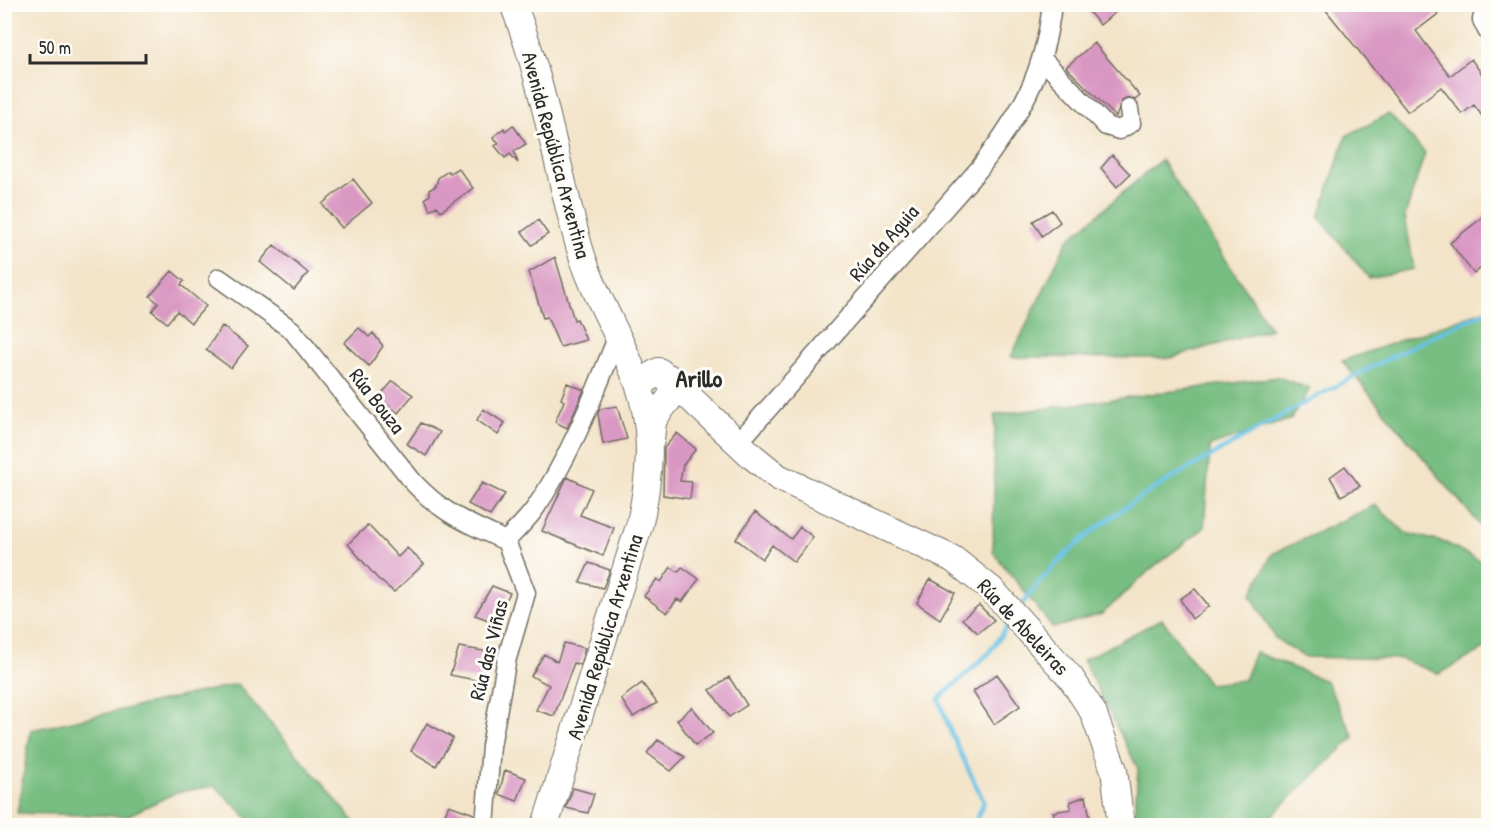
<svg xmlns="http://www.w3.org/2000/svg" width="1493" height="830" font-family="'Patrick Hand',sans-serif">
<rect width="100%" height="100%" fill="#fdfcf7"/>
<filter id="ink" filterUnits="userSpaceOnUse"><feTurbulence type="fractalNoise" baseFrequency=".0167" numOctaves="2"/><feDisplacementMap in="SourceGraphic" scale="12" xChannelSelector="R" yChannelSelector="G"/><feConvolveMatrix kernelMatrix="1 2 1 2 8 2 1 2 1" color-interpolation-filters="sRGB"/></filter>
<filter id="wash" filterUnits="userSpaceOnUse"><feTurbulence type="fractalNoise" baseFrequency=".008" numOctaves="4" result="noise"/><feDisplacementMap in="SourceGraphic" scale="24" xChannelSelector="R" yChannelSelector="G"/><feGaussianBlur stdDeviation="1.35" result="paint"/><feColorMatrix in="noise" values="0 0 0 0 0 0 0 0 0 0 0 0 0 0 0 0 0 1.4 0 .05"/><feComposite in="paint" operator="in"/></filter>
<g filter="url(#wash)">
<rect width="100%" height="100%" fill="#f3e4c9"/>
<path fill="#78be82" stroke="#527456" stroke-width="1.5" d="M1389 114 1425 153 1405 216 1414 269 1369 278 1319 217 1346 136Z
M1161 160 1271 329 1170 358 1011 357 1067 241Z
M1488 309V535L1342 361Z
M1278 377 1310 389 1291 419 1210 446 1204 528 1151 569 1102 614 1053 628 993 552 995 415Z
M1375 505 1406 533 1446 543 1488 565V647L1439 674 1401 659 1304 657 1275 638 1251 595 1272 554Z
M1162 619 1209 684 1244 680 1255 652 1326 681 1354 737 1262 825H1134L1138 769 1083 660Z
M237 684 354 821 343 826 255 825 215 786 177 792 127 816 17 813 31 730Z"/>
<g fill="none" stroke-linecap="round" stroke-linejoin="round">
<path stroke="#67c2e5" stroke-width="4.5" d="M1024 602C1077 527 1162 484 1241 439 1321 393 1403 348 1488 311
M973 826 984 802 951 733 939 699 988 654 1008 625"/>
</g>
<g id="blocks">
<path fill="#d997c3" d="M1082 4H1125L1100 25Z
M1321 4H1375L1380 11 1388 4H1430L1438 14 1416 31 1450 76 1471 59 1488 82V124L1474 105 1462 114 1441 87 1408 112Z
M1094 43 1140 96 1135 100 1128 98 1122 101 1116 117 1066 67Z
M513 125 526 144 514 151 518 163 510 154 505 158 495 146 499 143 493 137 504 128 505 131Z
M1112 155 1130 174 1117 187 1101 168Z
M458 168 473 188 441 211 437 206 430 210 425 198 430 195 429 190 436 186 438 178 448 171 450 173Z
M353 179 372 203 342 228 322 204Z
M1052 210 1060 222 1042 236 1033 221Z
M1488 213V262L1474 274 1450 243Z
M538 220 548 234 532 245 522 232Z
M274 245 308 273 294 290 260 262Z
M555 257 574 320 577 319 586 340 560 347 547 317 543 318 529 272Z
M172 271 184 281 181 285 206 306 191 323 177 311 167 323 152 311 158 303 150 296Z
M222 326 248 346 231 368 206 350Z
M359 328 369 337 373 333 383 346 369 366 344 343Z
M393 381 413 395 398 413 378 398Z
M567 383 584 390 567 428 555 422 564 401 561 399Z
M617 406 627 439 603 444 598 414 600 409Z
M483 409 505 423 498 435 477 420Z
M421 423 440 432 426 456 407 444Z
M677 433 696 449 683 465 680 481 692 482 690 499 663 495 664 448Z
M1345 466 1360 486 1341 496 1330 477Z
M567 477 592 489 580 515 614 528 603 556 542 531Z
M482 483 505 494 490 516 468 504Z
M755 512 791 539 800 527 813 537 794 562 772 545 762 559 736 539Z
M368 525 398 557 407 548 424 564 394 592 377 578 348 544Z
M589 563 610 570 603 588 580 582Z
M671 567 678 572 682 567 699 579 682 602 677 599 667 613 644 596 657 579 661 582Z
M930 579 955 593 940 619 917 603Z
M492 586 510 593 494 622 475 615Z
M1195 589 1209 606 1192 619 1180 599Z
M979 605 994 620 978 633 962 619Z
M564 643 585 648 580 665 574 663 554 716 536 710 549 685 531 676 544 654 557 662Z
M459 647 490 652 480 681 450 675Z
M997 674 1020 706 994 724 973 692Z
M729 677 747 705 729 717 710 690Z
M642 683 657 703 633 717 621 699Z
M692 707 713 733 695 745 677 720Z
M427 723 453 738 436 766 411 751Z
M658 740 685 757 671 771 647 753Z
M505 770 526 778 517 801 499 794Z
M573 788 594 794 588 813 566 808Z
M1086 796 1091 824 1057 825 1053 812 1071 809 1070 802Z
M449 805 474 814 471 825H440Z"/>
</g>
</g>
<g filter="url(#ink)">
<use href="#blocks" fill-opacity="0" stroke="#716c62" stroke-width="1.5"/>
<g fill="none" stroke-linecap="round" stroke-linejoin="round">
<g stroke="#716c62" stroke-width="21">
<path id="street" d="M1486 4 1482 20 1488 32
M1043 60 1106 126 1119 130 1131 123 1129 109
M219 278 292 330 414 483C443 514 469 524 506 541
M738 443 979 169C1021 113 1044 76 1052 4
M485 826 491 746 507 658 526 593 506 541C515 531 526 521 534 510 569 460 594 395 617 338"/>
</g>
<g stroke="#716c62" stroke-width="28">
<path id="secondary" d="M513 4C544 82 556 166 579 246 594 298 625 342 641 393 654 436 649 480 640 523L545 826
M639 387 655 373 668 377 752 456 778 477 953 559 992 590 1071 678 1093 712 1114 770 1121 826
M651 440C652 434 652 425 654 420 662 401 688 394 659 371"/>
</g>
<use href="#street" stroke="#fff" stroke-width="18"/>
<use href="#secondary" stroke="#fff" stroke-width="26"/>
</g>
</g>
<g text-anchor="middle" stroke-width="6" stroke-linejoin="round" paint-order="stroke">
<g font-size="21" fill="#2b2b2b" stroke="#fdfcf7">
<text transform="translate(556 155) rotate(75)" y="7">Avenida República Arxentina</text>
<text transform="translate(884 243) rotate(-49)" y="7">Rúa da Aguia</text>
<text transform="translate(377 401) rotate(52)" y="7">Rúa Bouza</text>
<text transform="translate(1023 627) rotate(47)" y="7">Rúa de Abeleiras</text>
<text transform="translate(605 637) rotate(-73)" y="7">Avenida República Arxentina</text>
<text transform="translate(489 650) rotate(-76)" y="7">Rúa das Viñas</text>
</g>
<g font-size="24" font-weight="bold" fill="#2b2b2b" stroke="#fdfcf7">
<text x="699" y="387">Arillo</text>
</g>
</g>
<rect width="1493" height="830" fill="none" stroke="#fdfcf7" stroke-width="24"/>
<path d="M30 54v9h116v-9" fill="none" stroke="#2b2b2b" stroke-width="3"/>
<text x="39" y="54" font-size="18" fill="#2b2b2b" stroke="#fdfcf7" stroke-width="4.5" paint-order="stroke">50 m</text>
</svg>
